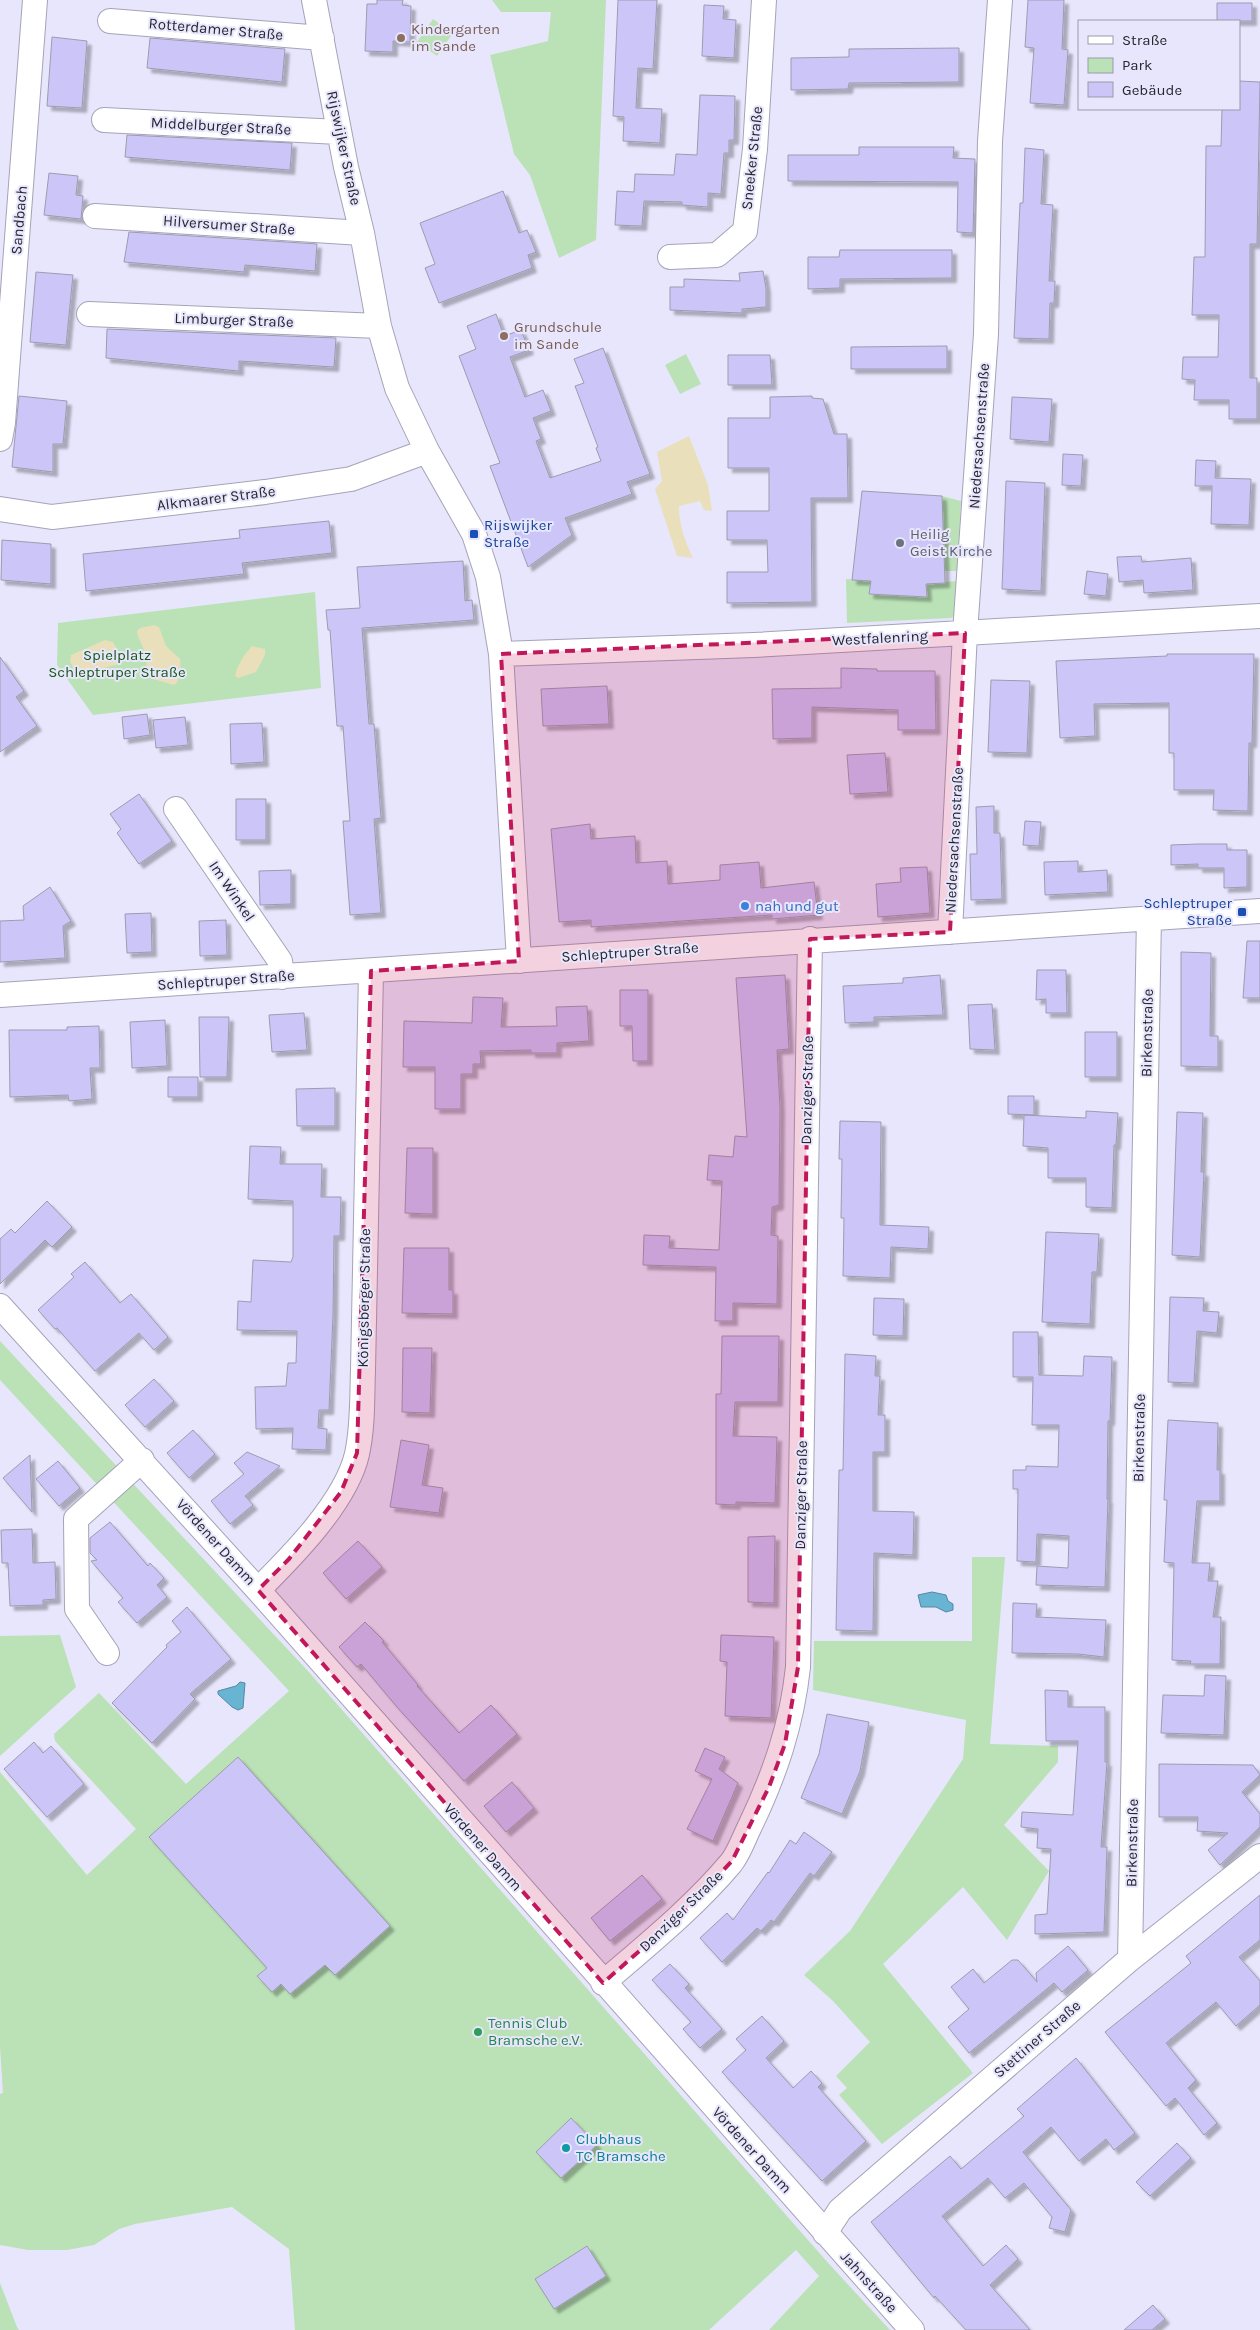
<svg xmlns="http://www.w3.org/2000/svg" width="1260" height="2330" font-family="Karla,sans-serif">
<defs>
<filter id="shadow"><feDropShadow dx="4.5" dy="4.5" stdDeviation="1" flood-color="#0004"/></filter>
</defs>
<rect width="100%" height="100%" fill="#e8e6fc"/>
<path fill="#bae2b6" d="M492 0H606L596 240 559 258 530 175 514 154 490 55 548 41 551 12H501Z
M433 19 453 33 437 56 417 42Z
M686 354 701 384 680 394 665 365Z
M942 496 961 501 957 571H944Z
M846 579 871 581 870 594 927 597 926 584 956 581 955 616 951 618 847 623Z
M315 592 321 688 93 715 57 665 58 623Z
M0 1341 307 1670 830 2265 890 2330H769L819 2276 796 2250 709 2330H295L289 2249 232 2207 135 2224 119 2229 94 2245 67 2250H28L0 2245V2094L3 2093 0 2047V1772L87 1875 136 1829 55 1741 54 1734 99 1693 186 1784 289 1691 0 1380Z
M972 1557H1005L990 1744 1058 1746V1762L1004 1825 1049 1871 1007 1940 963 1887 883 1964 973 2073 882 2144 839 2095 847 2088 836 2076 870 2042 833 2001 804 1975 850 1931 963 1759 966 1720 813 1690 814 1641H972Z
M60 1635 76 1687 0 1756V1636Z
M0 2283 17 2327 19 2330H0Z"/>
<path fill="#e9dfba" d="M689 436 708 485 712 511 704 510 700 501 679 506C679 525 685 541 693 558L677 556 655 489 662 481 657 452Z
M154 625 159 627 166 646 180 659C181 667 181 680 174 685L153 679C144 671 148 663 145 653 143 645 138 640 137 631L140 628Z
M105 640 113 642C118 650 121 656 116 665L79 674 75 672 70 661 71 655Z
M252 646 265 649V655L256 672 238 678 235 676C237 666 244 654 252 646Z"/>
<path fill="#67b4d3" stroke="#5489a2" d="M932 1592 946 1595 948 1601 953 1604V1610L946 1612 936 1607H921L918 1595Z
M240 1682 245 1683 243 1708 238 1710 232 1707 218 1694V1691L236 1686Z"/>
<path fill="#ccc5f8" stroke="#9d9baf" filter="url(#shadow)" d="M377 0H403L402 5 411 6 410 42 393 41V52L365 51 367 4H377Z
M618 0H657L653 69 638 68 636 108 662 109 660 143 623 141 624 117 613 116Z
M1028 0H1064L1062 49 1068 50 1064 105 1030 103 1034 48 1025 47Z
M1217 3H1252V21H1217Z
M704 5 724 6 723 19 736 20 734 58 702 56Z
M52 37 87 41 82 108 47 106Z
M150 38 285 49 282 82 147 68Z
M959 48V82L849 83 848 89 791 90V58L849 57V49Z
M1239 81 1260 82 1257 244H1250V378H1257V419H1229V400H1194L1195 380 1182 379 1183 357H1218L1219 315H1192L1194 257H1205L1206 146H1221L1222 109H1239Z
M700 95 735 96 734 140H729V153H724L721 194 708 193V207L682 205V202L644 201 642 226 615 225 617 191 634 192 635 174 674 175 676 154 697 155Z
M127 135 292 143 290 170 125 157Z
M859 147H954L953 158 975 159 973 233 957 232 958 182 788 181V155H859Z
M1025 148 1044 150 1041 204 1053 205 1049 281H1055L1054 303H1050L1049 339 1014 338 1020 203H1023Z
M49 173 78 176 76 195 83 196 81 219 44 215Z
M503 191 519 233 527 230 536 252 528 255 532 268 439 303 425 268 435 264 420 223Z
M129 232 317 244 315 271 245 265 244 272 124 262Z
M840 250H952V278L840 279V288L808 289V257H839Z
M763 271 766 288V307L742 309V313L670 310V287H684V279L740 281 739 273Z
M36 272 73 275 66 345 30 342Z
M496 314 504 336 521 330 529 350 510 357 525 397 543 390 551 411 533 418 541 439 536 441 550 478 601 461 596 448 598 447 575 386 584 383 574 359 603 348 650 474 627 482 632 494 565 518 572 535 528 567 490 466 500 463 459 356 476 349 467 326Z
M107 329 336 338 334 367 239 361V371L106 358Z
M947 346V369H851V347Z
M728 355H770L772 385H728Z
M19 396 67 401 63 444H53V472L12 467Z
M812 396V398L823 399 834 434H847L848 498H811L812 602 727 603V572H768L767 540H727V511H769V468H728V418H770V397Z
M1012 397 1052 399 1049 442 1010 439Z
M1063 454 1083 455 1081 486 1062 485Z
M1196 460 1216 461 1215 478 1251 479 1249 525 1211 524 1212 486H1195Z
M1006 481 1045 483 1041 591 1002 589Z
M862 491 942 496 945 583 926 584 927 597 869 594 871 581 852 580Z
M329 521 332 553 242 563 244 574 86 591 83 554 240 538 239 530Z
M2 540 51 544V584L1 580Z
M1141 556 1142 562 1191 558 1193 590 1144 593 1143 580 1119 582 1117 557Z
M463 561 465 601 472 600 474 620 362 628 369 724H374L381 818 374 819 381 913 350 915 343 821H350L343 726H337L330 630H328L326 610 360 608 357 567Z
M1087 571 1108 574 1106 596 1084 594Z
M1167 654H1254L1252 743H1249L1248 811 1213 810 1214 790H1174V753H1169V703L1094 704 1095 736 1060 738 1056 661 1167 656Z
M0 657 24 691 16 697 37 726 0 752Z
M841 668 877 669V671H935L936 730H898V710L812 707V738L773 739 772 689 841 688Z
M991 680 1030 681 1027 753 988 752Z
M607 686 609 724 543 726 541 689Z
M147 714 150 735 124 739 122 717Z
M185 717 188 745 156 748 153 720Z
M262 723 264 762 231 764 230 724Z
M885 753 888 792 850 794 847 755Z
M139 794 172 841 139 864 117 833 121 829 110 814Z
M236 799H266V840H236Z
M994 806V833H1000L1002 899 971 900 970 854H977L976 807Z
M1025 821 1041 822 1039 846 1023 845Z
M590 824 591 839 635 836 636 863 667 861 668 884 720 880V865L759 862 761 888 814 882 818 915 772 919V915L591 927V920L559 922 551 829Z
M1198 844H1227V850H1247V887L1224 888V868H1198V864L1171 865V845Z
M1078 861V872L1107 870 1108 892 1045 895 1044 862Z
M927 867 930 913 878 917 876 884 901 882 900 868Z
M291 870V904L260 905 259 871Z
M50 887 71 921 63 926 65 958 0 962V921L24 920 23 906Z
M151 913 152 952 127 953 125 914Z
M226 920 227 955 200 956 199 921Z
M1247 941H1260V998H1243Z
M1181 952 1211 953 1210 1036H1218V1067L1181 1066Z
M1037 970H1066L1067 1013H1046V999L1036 1000Z
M785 975 789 1049 777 1050 780 1108 779 1205 772 1207 771 1235 778 1236 777 1304 733 1303V1321H715L716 1267 643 1265 644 1235 670 1236 669 1248 719 1250 722 1181 707 1180 709 1155 733 1157 735 1136 747 1137 736 978Z
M940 975 943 1015 874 1017V1022L845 1023 843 986 903 983V978Z
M620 990H648V1061H633L632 1026H620Z
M473 997 503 998 501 1027 557 1026 556 1007 587 1006 589 1041 557 1043V1053H531V1050L480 1051 481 1064H473V1074H461V1109H435V1067H403L404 1021 472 1023Z
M992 1004 995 1050 970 1049 968 1005Z
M304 1013 307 1050 272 1052 269 1015Z
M199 1017H229L227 1077H200Z
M165 1020 167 1066 132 1068 130 1022Z
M99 1026 100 1068H90L92 1099 69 1101 68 1095 10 1097 9 1030H67V1027Z
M1085 1032H1117V1077H1085Z
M168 1077H198V1097H168Z
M335 1088V1126H297L296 1089Z
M1008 1096H1034V1115L1008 1114Z
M1086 1111 1118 1113 1116 1145H1114L1112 1208 1086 1207V1178H1048V1148L1023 1146 1024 1115 1086 1118Z
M1177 1112 1203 1113 1201 1172H1204L1200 1257 1172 1255Z
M840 1121 881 1122 880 1225 929 1227 928 1249 891 1247 890 1278 843 1276 844 1218H841L842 1159H839Z
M250 1146 281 1147 280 1164H322L321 1197H341L340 1236H334L333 1315 329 1410H319L318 1428 327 1429 326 1450 292 1449 293 1428 256 1429 255 1387 286 1386 288 1363H296L297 1331 237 1330 238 1301 251 1302 253 1260 291 1262 293 1257V1201L248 1199Z
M407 1148H433V1214L405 1213Z
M47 1201 72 1227 52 1247 45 1240 0 1284V1239L11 1229 15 1233Z
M1046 1232 1099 1234 1097 1272H1092L1090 1324 1042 1322Z
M404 1248H449V1290H453V1314L402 1313Z
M85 1262 120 1303 131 1294 168 1337 154 1350 139 1333 95 1371 57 1328 55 1329 38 1310 74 1277 71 1274Z
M1170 1297 1204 1298 1203 1311 1219 1312 1217 1333 1197 1331 1194 1383 1168 1382Z
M874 1298 904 1299 903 1336 873 1335Z
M1013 1332H1038L1039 1375 1083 1376 1084 1356 1112 1357 1110 1421H1108L1107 1499H1108L1105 1587 1036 1585 1037 1566 1068 1568 1069 1536 1037 1534 1036 1562 1017 1561 1018 1489H1013V1470H1026V1466L1058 1467 1059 1425H1032L1033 1377H1013Z
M722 1336H779L778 1402H735L733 1436 777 1437 775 1503 736 1502V1505L716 1504V1394H721Z
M403 1348H432L430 1413 402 1412Z
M845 1354 876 1356 875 1376H880L878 1415H885V1452H873V1511L914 1512 913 1555 874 1553 873 1631 836 1630 839 1470H843Z
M154 1379 174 1401 145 1427 125 1405Z
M1168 1420 1218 1423 1217 1470H1220V1501H1197L1192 1563H1210L1208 1581H1218L1213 1617H1221L1220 1664H1190L1191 1661 1172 1660 1174 1563 1164 1562 1167 1500H1164Z
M193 1430 215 1454 189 1478 167 1453Z
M401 1440 429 1445 422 1485 443 1488 439 1513 390 1507Z
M247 1452 280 1466 245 1496 253 1505 230 1524 211 1501 244 1474 234 1463Z
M30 1455 32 1512 3 1478Z
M58 1461 80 1488 59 1506 36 1479Z
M110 1522 148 1566 150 1563 164 1578 157 1585 167 1597 137 1623 118 1602 123 1598 91 1561 97 1560 90 1553V1538Z
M32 1529 33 1563 55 1562 56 1599 43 1600V1605L10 1606 8 1563H2L1 1530Z
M775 1536 774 1603 748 1602V1537Z
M358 1541 382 1567 346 1599 323 1573Z
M1013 1603 1037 1604 1036 1617 1106 1620 1104 1657 1078 1654 1012 1653Z
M187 1607 231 1659 190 1694 195 1699 152 1743 112 1703 167 1647 166 1645 181 1632 172 1621Z
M365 1622 384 1641 382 1642 418 1685 417 1686 459 1733 491 1705 517 1734 464 1781 397 1707 361 1664 357 1667 339 1647Z
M721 1635 774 1637 771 1718 725 1716 727 1662 720 1661Z
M1205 1675 1226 1676 1224 1735 1161 1733 1163 1695 1204 1696Z
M1045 1690 1068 1691V1707H1105V1762H1107L1101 1847H1107L1104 1932 1035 1934V1915L1047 1914 1051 1849 1037 1848 1038 1829 1021 1827 1022 1812 1073 1815 1078 1741H1046Z
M827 1714 869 1722 860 1771 842 1814 801 1798 819 1754Z
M34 1742 43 1753 51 1746 84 1784 47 1817 4 1769Z
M705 1748 725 1757 719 1769 738 1783 713 1841 687 1829 712 1779 695 1771Z
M238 1757 390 1926 335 1975 325 1965 290 1994 281 1984 272 1992 257 1976 267 1968 149 1837Z
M1159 1764 1253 1765 1260 1775 1242 1792 1260 1814V1827L1220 1865 1208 1850 1228 1833 1197 1831 1198 1817H1159Z
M512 1782 534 1808 506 1832 484 1806Z
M804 1832 832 1852 814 1876 810 1873 774 1922 771 1920 761 1931 757 1928 722 1962 700 1938 727 1913 733 1920 768 1872 769 1873 790 1840 796 1844Z
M642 1875 662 1899 610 1941 591 1918Z
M1260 1895V1940L1239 1957 1260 1981V2005L1236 2026 1216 2002 1166 2043 1196 2080 1188 2088 1217 2123 1204 2135 1175 2098 1166 2106 1105 2032 1191 1963 1186 1956Z
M1068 1946 1088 1970 1062 1992 1054 1983 969 2053 948 2027 969 2009 951 1987 973 1969 984 1983 1012 1960H1018L1037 1982 1036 1973Z
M670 1964 689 1984 685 1988 722 2029 700 2048 683 2029 691 2022 652 1980Z
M762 2016 784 2041 766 2058 793 2088 811 2071 822 2083 818 2087 866 2141 822 2181 722 2072 746 2050 736 2039Z
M1076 2058 1135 2133 1114 2150 1106 2139 1079 2161 1051 2127 1023 2152 1071 2210 1065 2232 1049 2228 1052 2217 1024 2183 1005 2198 988 2178 942 2216 983 2266 1006 2245 1018 2259 990 2285 1030 2330H966L935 2296 934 2298 871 2222 950 2156 961 2169 1024 2116 1017 2109Z
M571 2118 597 2145 561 2178 536 2152Z
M1177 2143 1191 2158 1150 2196 1136 2182Z
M587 2246 606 2276 554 2309 535 2279Z
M1153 2305 1165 2319 1152 2330H1124Z"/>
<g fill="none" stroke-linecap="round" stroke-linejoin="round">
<g stroke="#a5a3b7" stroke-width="26">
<path id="street" d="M314 0 346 167 362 233 379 326 397 388 427 451 474 534 488 577 501 654 519 961
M110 21 322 38
M104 120 339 132
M95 216 362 233
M670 257 717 255 745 231 755 149 764 0
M89 314 379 326
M0 439 3 423 35 0
M0 509 52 517 265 492 351 479 427 451
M501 654 754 645 1260 616
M176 809 280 961 282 977
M950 932 965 633 986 334 990 141 1000 0
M0 995 1260 911
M0 1306 258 1590 912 2330
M258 1590C292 1556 346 1502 357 1454 363 1427 362 1398 363 1370L371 971
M107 1653 77 1609 76 1519 142 1460
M1130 1959 1149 917
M603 1983C647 1945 693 1908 731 1863 739 1853 744 1838 750 1826 775 1774 792 1724 798 1667L810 939
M825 2233 840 2210 1130 1959 1260 1856"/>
</g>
<use href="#street" stroke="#fff" stroke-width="24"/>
</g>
<path fill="#c2185b" fill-opacity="0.2" stroke="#c2185b" stroke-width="4" stroke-dasharray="10 6" stroke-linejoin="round" d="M965 633 950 932 810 939 798 1667 785 1744 769 1787 732 1861 686 1910 603 1983 258 1590 289 1559 341 1492 357 1453 371 971 519 961 501 654Z"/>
<g fill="#8d6e63" stroke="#e8e6fc" stroke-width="2">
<circle cx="401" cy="38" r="5"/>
<circle cx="504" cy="336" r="5"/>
</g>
<g fill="#1a4fb4" stroke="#e8e6fc" stroke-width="2">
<rect x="469" y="529" width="10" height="10" rx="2.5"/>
<rect x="1237" y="907" width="10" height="10" rx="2.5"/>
</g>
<circle fill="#6b7280" stroke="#e8e6fc" stroke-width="2" cx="900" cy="543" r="5"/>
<circle fill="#3f7fe0" stroke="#e8e6fc" stroke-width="2" cx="745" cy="906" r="5"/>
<circle fill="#2e9e5b" stroke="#e8e6fc" stroke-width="2" cx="478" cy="2032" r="5"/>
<circle fill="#0f9aa8" stroke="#e8e6fc" stroke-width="2" cx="566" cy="2148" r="5"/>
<g text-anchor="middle" stroke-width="4" stroke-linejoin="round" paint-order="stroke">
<g font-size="15" fill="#27262e" stroke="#e8e6fc">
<text transform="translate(216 29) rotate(5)" y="5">Rotterdamer Straße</text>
<text transform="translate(221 126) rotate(3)" y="5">Middelburger Straße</text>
<text transform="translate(344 148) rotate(78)" y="5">Rijswijker Straße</text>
<text transform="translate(752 158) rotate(-84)" y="5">Sneeker Straße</text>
<text transform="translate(19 220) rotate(-85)" y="5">Sandbach</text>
<text transform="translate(229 225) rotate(4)" y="5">Hilversumer Straße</text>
<text transform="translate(234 320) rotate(2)" y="5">Limburger Straße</text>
<text transform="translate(979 436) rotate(-86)" y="5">Niedersachsenstraße</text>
<text transform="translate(216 498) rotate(-7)" y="5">Alkmaarer Straße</text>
<text transform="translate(880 638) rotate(-3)" y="5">Westfalenring</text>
<text transform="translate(954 840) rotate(-87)" y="5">Niedersachsenstraße</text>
<text transform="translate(232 891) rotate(56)" y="5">Im Winkel</text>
<text transform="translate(630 952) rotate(-4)" y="5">Schleptruper Straße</text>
<text transform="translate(226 980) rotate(-4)" y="5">Schleptruper Straße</text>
<text transform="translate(1147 1033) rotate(-89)" y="5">Birkenstraße</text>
<text transform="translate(807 1090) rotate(-89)" y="5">Danziger Straße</text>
<text transform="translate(364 1298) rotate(-89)" y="5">Königsberger Straße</text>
<text transform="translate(1139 1438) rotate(-89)" y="5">Birkenstraße</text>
<text transform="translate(801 1495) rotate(-89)" y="5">Danziger Straße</text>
<text transform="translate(216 1542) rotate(48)" y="5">Vördener Damm</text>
<text transform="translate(1132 1843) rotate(-89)" y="5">Birkenstraße</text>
<text transform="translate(483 1847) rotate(49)" y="5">Vördener Damm</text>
<text transform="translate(681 1911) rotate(-44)" y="5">Danziger Straße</text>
<text transform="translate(1037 2039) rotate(-41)" y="5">Stettiner Straße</text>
<text transform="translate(752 2150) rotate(48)" y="5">Vördener Damm</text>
<text transform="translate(869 2282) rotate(48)" y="5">Jahnstraße</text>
</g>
<g font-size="15" fill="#785e54" stroke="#e8e6fc" text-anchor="start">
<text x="411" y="34">Kindergarten<tspan x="411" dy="17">im Sande</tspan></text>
<text x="514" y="332">Grundschule<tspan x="514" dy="17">im Sande</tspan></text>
</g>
<g font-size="15" fill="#164399" stroke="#e8e6fc" text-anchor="start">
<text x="484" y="530">Rijswijker<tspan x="484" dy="17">Straße</tspan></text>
<text x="1232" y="908" text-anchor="end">Schleptruper<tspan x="1232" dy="17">Straße</tspan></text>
</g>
<g font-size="15" fill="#5b616d" stroke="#e8e6fc" text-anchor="start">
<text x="910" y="539">Heilig<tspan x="910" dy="17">Geist Kirche</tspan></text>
</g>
<g font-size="15" fill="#175814" stroke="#e8e6fc">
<text x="117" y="660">Spielplatz<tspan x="117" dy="17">Schleptruper Straße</tspan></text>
</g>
<g font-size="15" fill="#366cbe" stroke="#e8e6fc" text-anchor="start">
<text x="755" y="911">nah und gut</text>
</g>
<g font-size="15" fill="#27864d" stroke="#e8e6fc" text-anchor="start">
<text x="488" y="2028">Tennis Club<tspan x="488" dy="17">Bramsche e.V.</tspan></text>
</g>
<g font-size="15" fill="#0d838f" stroke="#e8e6fc" text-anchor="start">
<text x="576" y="2144">Clubhaus<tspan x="576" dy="17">TC Bramsche</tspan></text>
</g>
</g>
<rect x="1078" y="20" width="162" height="90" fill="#e8e6fc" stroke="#9b99aa"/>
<rect x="1088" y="36" width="25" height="8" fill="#ffffff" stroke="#9b99aa"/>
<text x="1122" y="45" font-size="15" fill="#27262e">Straße</text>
<rect x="1088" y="58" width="25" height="15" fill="#bae2b6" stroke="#9b99aa"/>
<text x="1122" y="70" font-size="15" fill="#27262e">Park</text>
<rect x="1088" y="82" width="25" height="15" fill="#ccc5f8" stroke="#9b99aa"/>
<text x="1122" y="95" font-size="15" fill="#27262e">Gebäude</text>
</svg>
